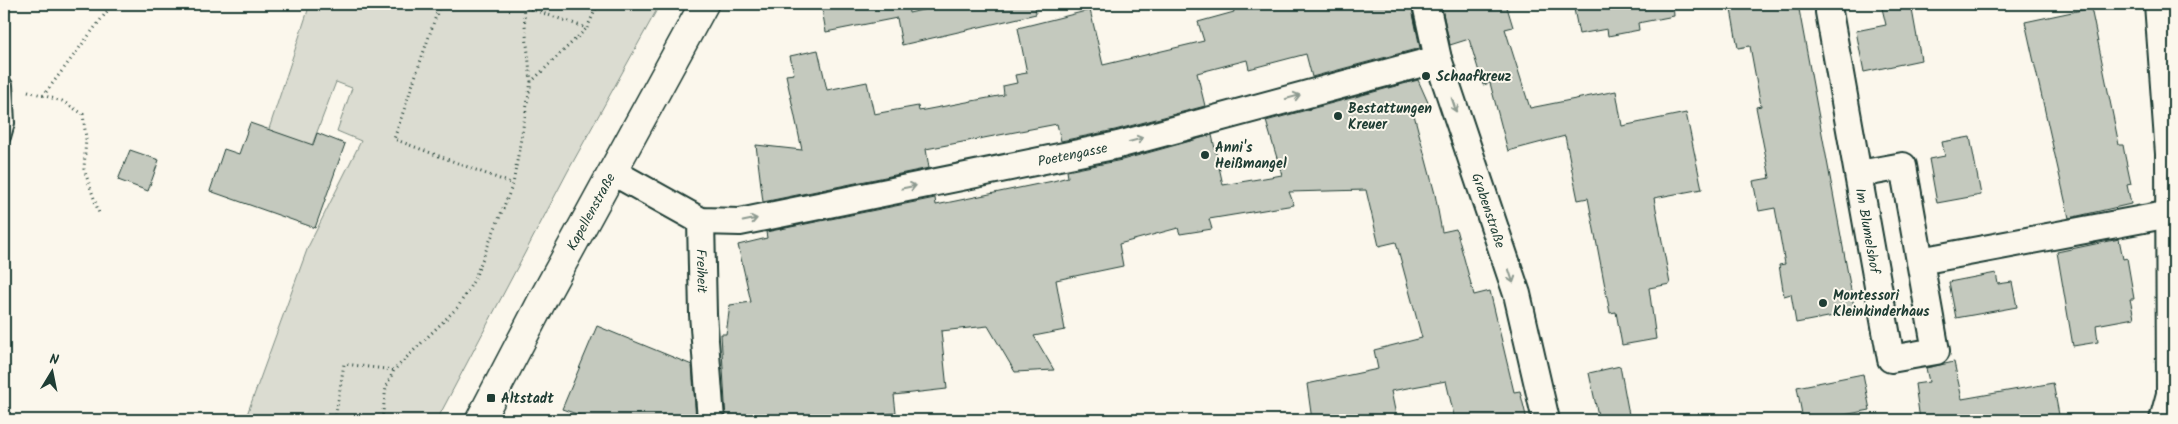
<svg xmlns="http://www.w3.org/2000/svg" width="2178" height="424" font-family="Kalam,sans-serif">
<rect width="100%" height="100%" fill="#fbf7ec"/>
<filter id="ink" filterUnits="userSpaceOnUse"><feTurbulence type="fractalNoise" baseFrequency=".02" numOctaves="2"/><feDisplacementMap in="SourceGraphic" scale="10" xChannelSelector="R" yChannelSelector="G"/><feConvolveMatrix kernelMatrix="1 2 1 2 8 2 1 2 1" color-interpolation-filters="sRGB"/></filter>
<g filter="url(#ink)">
<path fill="#dbdcd1" stroke="#7d8c82" d="M310 4H660L568 171 437 420H245L308 247 361 141 337 131 352 88 336 82 309 153 266 138Z"/>
<path fill="#c4c9be" stroke="#1f3d34" d="M821 4H908L909 13 949 4H1035L1036 14 902 45 897 18 826 32Z
M1232 4H1411L1420 48 1312 77 1306 54 1249 69 1247 60 1197 73 1205 106 1115 130 1061 141 1057 124 926 149 929 168 763 202 756 145 802 150 786 75 794 74 790 56 818 50 827 90 867 82 874 114 918 106 919 111 1004 95 1003 86 1017 83 1015 75 1027 73 1018 28 1090 10 1103 65 1204 41 1198 22 1234 12Z
M1441 4H1506L1513 27 1505 29 1530 108 1616 91 1622 126 1686 113 1702 189 1654 198 1670 284 1649 288 1656 339 1622 345 1616 312 1610 313 1588 198 1578 200 1565 136 1508 151 1490 83 1483 85 1469 39 1450 45Z
M1573 4H1673L1674 16 1638 23 1639 30 1608 36 1607 29 1579 34Z
M1730 4H1798L1855 312 1796 323 1791 294 1784 296 1779 265 1785 264 1775 208 1759 211 1753 181 1770 178 1756 107 1761 106 1750 46 1738 48Z
M1881 4H1911L1921 60 1864 72 1856 31 1886 25Z
M2091 8 2119 145H2123L2125 156 2131 184 2127 185 2131 204 2069 218 2025 22Z
M1418 80 1430 107 1413 111 1435 194 1442 232 1456 229 1474 295 1490 291 1514 392 1520 391 1527 420H1455L1446 381 1391 391 1397 420H1312L1307 384 1378 369 1374 350 1422 338 1396 242 1379 246 1366 190 1289 192 1294 205 1209 219 1212 229 1180 234 1178 228 1119 244 1123 266 1056 280 1065 330 1034 336 1054 370 1015 372 988 326 941 331 947 389 894 395 896 413 810 420H726L721 334H726L730 305 751 302 738 245 767 238 766 232 935 198 936 205 1053 181 1068 177 1067 171 1122 160 1212 135 1223 185 1282 175 1266 121Z
M250 123 313 145 317 133 345 144 315 228 210 191 224 149 239 154Z
M1970 137 1981 195 1937 203 1929 159 1945 156 1942 142Z
M130 150 159 160 148 191 118 180Z
M2119 239 2123 259 2127 258 2132 287 2134 299H2130L2134 318 2096 325 2098 342 2073 346 2057 252Z
M1996 273 1998 284 2012 282 2017 307 1956 318 1949 282Z
M597 326 692 365 696 420H594L562 409Z
M1954 362 1962 399 2053 383 2060 420H1920L1915 384 1929 382 1926 368Z
M1620 366 1630 420H1599L1589 373Z
M1863 374 1870 410 1817 420H1803L1797 387Z"/>
<g fill="none" stroke-linecap="round" stroke-linejoin="round">
<g stroke="#1f3d34" stroke-width="16">
<path id="lane" d="M4 82 6 85 8 123 4 137"/>
</g>
<g stroke="#1f3d34" stroke-width="30">
<g id="street">
<path id="s1" d="M1426 4 1438 59 1517 294 1546 420"/>
<path d="M2158 4 2169 154 2170 394 2163 420"/>
<path id="s2" d="M1829 12 1891 359 1936 351 1903 166 1859 174"/>
<path id="s3" d="M613 172 701 221 740 222 1118 145 1438 59"/>
<path id="s4" d="M701 221 703 314 711 420"/>
<path d="M1920 261 2170 214"/>
</g>
</g>
<g stroke="#1f3d34" stroke-width="31">
<g id="secondary">
<path id="s5" d="M480 420 543 299 704 4"/>
</g>
</g>
<path stroke="#1f3d34" stroke-width="3" stroke-dasharray="1 4" stroke-linecap="butt" d="M440 4 394 139 513 184
M516 4 587 28 598 4
M523 6 531 82
M28 91 62 101 83 114 86 138 84 169 99 213
M43 96 108 10 109 4
M335 420 344 364 394 370
M382 420 386 387 394 370 458 307 474 280 513 184 531 82 587 28"/>
<use href="#lane" stroke="#fbf7ec" stroke-width="12"/>
<use href="#street" stroke="#fbf7ec" stroke-width="26"/>
<use href="#secondary" stroke="#fbf7ec" stroke-width="28"/>
</g>
<defs><path id="oneway-shaft" d="M-6 0H5M1.5-3L5.5 0L1.5 3" fill="none" stroke-width="1.6" stroke-linecap="round" stroke-linejoin="round" transform="scale(1.25)"/></defs>
<g stroke="#8d9a90">
<use href="#oneway-shaft" transform="translate(1293 97) rotate(-15)"/>
<use href="#oneway-shaft" transform="translate(1454 105) rotate(72)"/>
<use href="#oneway-shaft" transform="translate(1136 140) rotate(-15)"/>
<use href="#oneway-shaft" transform="translate(909 187) rotate(-12)"/>
<use href="#oneway-shaft" transform="translate(750 220) rotate(-12)"/>
<use href="#oneway-shaft" transform="translate(1511 276) rotate(72)"/>
</g>
</g>
<g fill="#1f3d34" stroke="#fbf7ec" stroke-width="2">
<circle cx="1426" cy="76" r="5"/>
<circle cx="1338" cy="116" r="5"/>
<circle cx="1205" cy="155" r="5"/>
<circle cx="1823" cy="303" r="5"/>
<rect x="486" y="393" width="10" height="10" rx="2.5"/>
</g>
<g text-anchor="middle" stroke-width="4" stroke-linejoin="round" paint-order="stroke">
<g font-size="14" font-weight="bold" fill="#1f3d34" stroke="#fbf7ec" text-anchor="start">
<text x="1436" y="81">Schaafkreuz</text>
<text x="1348" y="113">Bestattungen<tspan x="1348" dy="16">Kreuer</tspan></text>
<text x="1215" y="152">Anni's<tspan x="1215" dy="16">Heißmangel</tspan></text>
<text x="1833" y="300">Montessori<tspan x="1833" dy="16">Kleinkinderhaus</tspan></text>
<text x="501" y="403">Altstadt</text>
</g>
<g font-size="14" fill="#1f3d34" stroke="#fbf7ec">
<text dy="5" stroke="none"><textPath href="#s3" startOffset="479">Poetengasse</textPath></text>
<text dy="5" stroke="none"><textPath href="#s1" startOffset="216">Grabenstraße</textPath></text>
<text dy="5" stroke="none"><textPath href="#s5" startOffset="236">Kapellenstraße</textPath></text>
<text dy="5" stroke="none"><textPath href="#s2" startOffset="222">Im Blumelshof</textPath></text>
<text dy="5" stroke="none"><textPath href="#s4" startOffset="50">Freiheit</textPath></text>
</g>
</g>
<rect width="2178" height="424" fill="none" stroke="#fbf7ec" stroke-width="20"/>
<rect x="10" y="10" width="2158" height="404" fill="none" stroke="#1f3d34" stroke-width="2" filter="url(#ink)"/>
<g transform="translate(52 372) rotate(10)" stroke="#fbf7ec" stroke-width="4" paint-order="stroke">
<path d="M0-4L9 19L0 12L-9 19Z" fill="#1f3d34"/>
<text y="-8" font-size="14" font-weight="bold" text-anchor="middle" fill="#1f3d34">N</text>
</g>
</svg>
